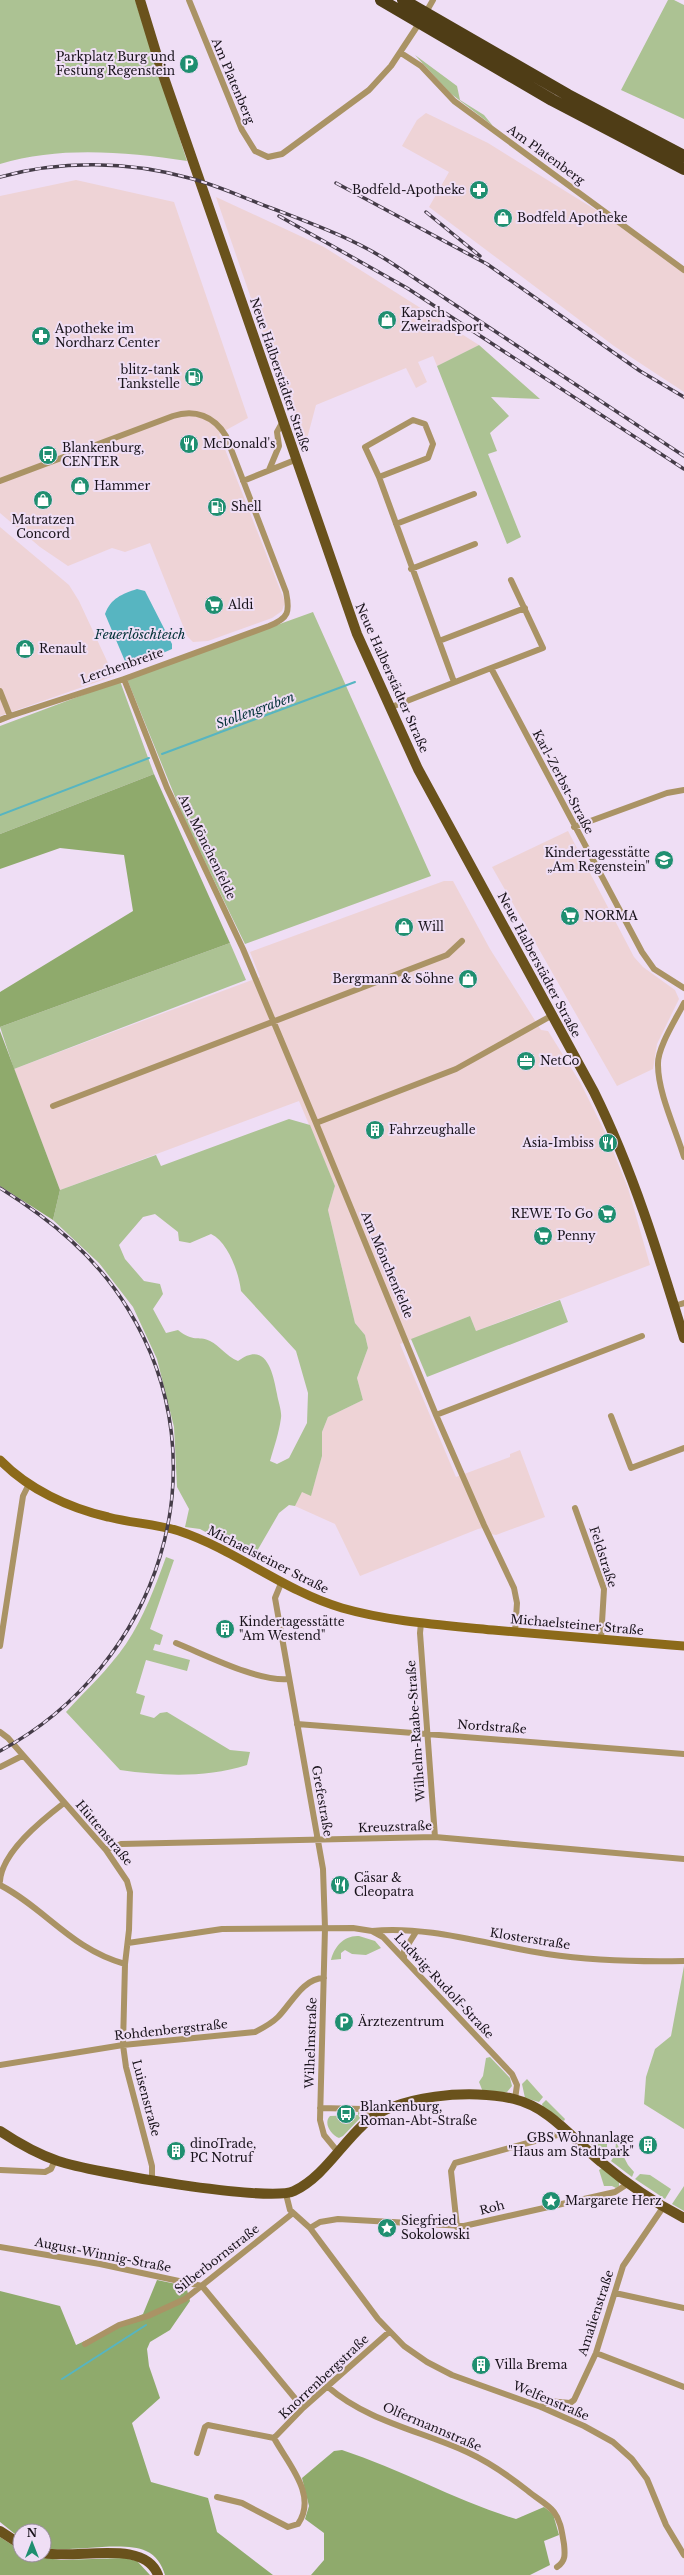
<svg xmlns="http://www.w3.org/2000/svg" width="684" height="2575" font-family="'Libre Baskerville',serif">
<rect width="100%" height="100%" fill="#efdef5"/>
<path fill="#eed3d6" d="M426 113 488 143 612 220 684 272V392L614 346 429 207 449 172 402 146 417 120Z
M76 180 174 202 248 418 219 434 285 602 282 611 272 618 208 641 193 642 187 636 150 543 125 552 112 548 68 566 40 547 0 513V196Z
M216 197 324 247 479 345 437 366 433 356 418 362 427 382 416 388 406 368 316 405 304 450 292 406 273 362Z
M0 527 69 585 79 601 114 676 0 716Z
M568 831 634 957 643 967 675 990 679 999 657 1044 653 1069 617 1086 492 867Z
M444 881H453L490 949 541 1030 548 1031 580 1082 606 1134 628 1188 650 1265 476 1331 470 1316 400 1344 456 1477 510 1457V1454L520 1450 545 1517 496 1535 490 1534 487 1527 478 1529 360 1576 335 1524 295 1506 302 1491 311 1495 322 1456V1432L328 1417 363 1400 357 1378 368 1348 365 1335 355 1323 328 1210 335 1186 299 1101 60 1190 14 1069 260 977 250 952Z"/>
<path fill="#acc293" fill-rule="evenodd" d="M0 0H135L187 161C126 152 60 146 0 164Z
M668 0H674L684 5V119L621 90Z
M415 55 457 86 460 100 484 115 493 126 450 93Z
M479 345 540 399 491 397 509 416 490 433 497 451 488 454 521 537 507 544 437 366Z
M313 612 431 876 245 944 185 821 127 679Z
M120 681 154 774 0 834V726Z
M230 943 246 980 14 1069 0 1027Z
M289 1119 310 1125 335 1186 328 1210 355 1323 365 1335 368 1348 357 1378 363 1400 328 1417 322 1432V1456L311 1496 302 1492 295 1506 289 1505 279 1513 253 1558 246 1553 248 1550 243 1547 241 1551 200 1529 185 1527 189 1509 177 1487 174 1427 157 1359 133 1307 99 1263 53 1220 60 1190 156 1155 161 1166ZM155 1214 178 1232 179 1241 190 1243 211 1234C228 1242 239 1273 241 1291L296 1351 308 1393 307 1423 289 1458 277 1464 270 1461C274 1447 279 1433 281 1418 282 1411 278 1401 277 1394 273 1372 266 1340 238 1361 226 1356 220 1346 210 1341 197 1335 194 1343 178 1330L166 1333 153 1309 163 1294 160 1284 144 1281 125 1259 119 1245 143 1217Z
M560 1300 568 1322 427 1377 411 1339 470 1316 476 1331Z
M166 1557 174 1560 150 1629 163 1635 160 1645 155 1644 153 1650 190 1660 187 1671 146 1660 136 1693 145 1696 140 1714 154 1718 160 1713 167 1712 230 1750 250 1752 247 1765C205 1778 163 1776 120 1770L66 1712C87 1689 108 1670 126 1644 144 1617 155 1587 166 1557Z
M359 1936 375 1941 381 1948 366 1955 352 1954 345 1950 341 1953V1959L331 1960C334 1947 344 1935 359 1936Z
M684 1966V2129L644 2104 646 2077 655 2049 671 2036Z
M490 2057 510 2078 512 2086 507 2092H483L479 2082 483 2076 486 2058Z
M527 2079 543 2097 539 2102 525 2098 522 2084Z
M546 2100 565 2119 564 2121 543 2107 542 2104Z
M358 2112 365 2113 343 2136 339 2138C331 2135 323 2123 330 2116L358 2115Z
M605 2135 610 2139V2144L607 2143V2148L601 2154 587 2140 602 2138Z
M616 2142 628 2165 634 2172 632 2177 611 2161 615 2155Z
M602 2168 619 2181V2186L616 2188 612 2186H604L599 2170Z
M640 2174 650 2175 671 2189 665 2199 635 2179Z
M684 2186V2211L672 2204Z"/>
<path fill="#8faa6c" d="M154 774 230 943 0 1027V992L133 911 124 855 60 848 0 869V834Z
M0 1031 60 1190 53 1220 0 1186Z
M157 2280 186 2286 190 2301 170 2330 150 2342 147 2349 149 2366 160 2398 132 2423 151 2482 208 2498 217 2532 273 2575H165C162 2565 156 2555 146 2551 125 2541 77 2551 52 2549L44 2547V2531H20V2538L0 2522V2291L60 2306 76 2345 143 2314Z
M342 2450C401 2469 456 2501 516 2519L544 2507 553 2514 559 2535 544 2541 550 2565 530 2575H311L324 2560V2533L305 2519 309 2506 302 2478 334 2451Z
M0 2537 20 2550V2555L61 2560 124 2558 137 2561 150 2575H0Z"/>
<path fill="#57b5c1" d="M137 589 145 591 172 644V649L133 666 129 664 127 666 105 614C111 598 122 594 137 589Z"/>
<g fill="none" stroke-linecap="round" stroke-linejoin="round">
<path stroke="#57b5c1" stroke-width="2" d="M127 668V666
M162 754 355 682
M0 815 149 758
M62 2379 146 2325"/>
<path stroke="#aa9365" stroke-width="6" d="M189 0 242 130 255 151 268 157 282 154 369 90 391 66 420 22
M425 14 433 0
M401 53 421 66 454 101 684 270
M269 470 279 446 277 432 282 423
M379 477 428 458 433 444 425 424 413 420 365 447 379 477 454 682
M0 481 173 416C195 409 214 416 226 436L286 592C290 612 289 618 269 626L124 679 10 716 0 691
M243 481 295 460
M396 524 474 494
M411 569 475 544
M439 641 525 608
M491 668 543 648 511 580
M124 679 167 788 243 949 316 1123
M389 708 491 668 642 952 654 969 684 988
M0 720 10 716
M574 827 667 793 684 790
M684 1003C676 1019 657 1048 658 1065 658 1093 676 1130 684 1157
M53 1106 447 955 462 941
M674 1306 684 1303
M436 1415 642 1336
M611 1416 631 1468 684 1448
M575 1508 604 1589 601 1639
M282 1581 275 1598 323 1869 325 1928 320 2120 324 2135 338 2152
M421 1623 420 1633 435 1837
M515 1632 517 1603 514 1588 484 1525 436 1415 316 1123 456 1069 551 1016
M176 1643C206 1655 258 1682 289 1679
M0 1646 23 1496 29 1484
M297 1724 684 1754
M0 1732 8 1738 106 1850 127 1881 130 1892 129 1930 125 1964 123 2045 126 2067 152 2166V2179
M0 1767 22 1756
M106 1850 121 1844 435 1837 684 1859
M0 1881C2 1852 42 1820 64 1803
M0 1885C46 1909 71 1949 125 1964
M372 1931C428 1925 492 1946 547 1954 595 1961 636 1962 684 1961
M128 1943 222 1929 353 1928 372 1931 383 1937 512 2074 517 2085 515 2099
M404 1958V1951L416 1932
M0 2065 123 2045 255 2032C263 2028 271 2024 278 2017 291 2004 303 1978 324 1978
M320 2108 363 2109 376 2114
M0 2170 45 2172 51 2169 55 2160
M286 2194 290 2210 310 2228 378 2319 404 2346 427 2362 452 2375 541 2407 584 2426 613 2442 632 2459 647 2479 666 2525 684 2555
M457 2227 451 2171 455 2163 557 2135 564 2129
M310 2228 320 2222 338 2219 464 2226 615 2192 629 2183
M0 2247 100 2264 202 2286
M202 2286 303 2408
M615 2293 684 2308
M85 2344 119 2325 148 2316 185 2299 293 2213
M596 2353 684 2387
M328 2387C367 2421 421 2431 467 2452 489 2462 509 2476 528 2491 536 2498 548 2504 554 2512 561 2521 562 2533 564 2544 565 2554 566 2561 557 2567
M541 2407 548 2401 570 2403 574 2400 596 2353 623 2266 664 2206
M274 2438 303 2408 389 2332
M197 2453 205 2427 208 2425 274 2438C288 2464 318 2495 298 2524L288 2527 242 2503 217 2497"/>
<path stroke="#8c6a1a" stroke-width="9" d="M0 1460C28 1489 69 1508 108 1517 131 1523 156 1524 179 1531 236 1550 284 1591 342 1608 391 1622 443 1625 493 1630 556 1635 620 1641 684 1646"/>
<path stroke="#6a521c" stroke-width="10" d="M140 0 162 72 357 634 418 769 594 1092C633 1171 658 1253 684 1338
M0 2131C18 2143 37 2154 58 2161 90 2172 270 2203 294 2191 323 2177 340 2146 363 2125 395 2094 473 2089 514 2099 551 2108 573 2140 601 2162 626 2183 655 2203 684 2218
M0 2531 20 2544
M44 2553C77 2560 144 2538 158 2575"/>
<path stroke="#4f3d16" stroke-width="12" d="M381 0 552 100 684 169
M403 0 568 95 684 156"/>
<g stroke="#453c48" stroke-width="3.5">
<path id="rail" d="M0 177C61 160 128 161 189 178 217 185 244 198 271 208 313 224 352 238 390 262L684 456
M336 183 487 264 640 371 684 397
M426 212 480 256
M279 216 407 288 684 469
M0 1188C51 1220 96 1256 128 1309 225 1466 159 1665 0 1751"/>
</g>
<use href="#rail" stroke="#efdef5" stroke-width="2" stroke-dasharray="6" stroke-linecap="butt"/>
</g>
<defs>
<g id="parking-disc" transform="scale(1)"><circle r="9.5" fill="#1f8f70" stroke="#efdef5"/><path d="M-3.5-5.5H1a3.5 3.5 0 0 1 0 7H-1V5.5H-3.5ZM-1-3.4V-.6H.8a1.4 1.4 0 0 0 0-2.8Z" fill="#fff"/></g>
<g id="pharmacy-disc" transform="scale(1)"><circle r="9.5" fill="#1f8f70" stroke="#efdef5"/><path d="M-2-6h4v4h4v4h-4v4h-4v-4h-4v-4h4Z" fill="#fff"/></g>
<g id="shop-disc" transform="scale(1)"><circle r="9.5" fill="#1f8f70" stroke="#efdef5"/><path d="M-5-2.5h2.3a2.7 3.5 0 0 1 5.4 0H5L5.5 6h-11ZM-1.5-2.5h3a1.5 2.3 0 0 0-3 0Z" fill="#fff"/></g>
<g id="fuel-disc" transform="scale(1)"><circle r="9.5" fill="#1f8f70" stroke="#efdef5"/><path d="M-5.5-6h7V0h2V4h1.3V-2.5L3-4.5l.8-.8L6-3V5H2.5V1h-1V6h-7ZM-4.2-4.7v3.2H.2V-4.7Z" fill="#fff"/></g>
<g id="restaurant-disc" transform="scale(1)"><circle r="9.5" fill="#1f8f70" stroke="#efdef5"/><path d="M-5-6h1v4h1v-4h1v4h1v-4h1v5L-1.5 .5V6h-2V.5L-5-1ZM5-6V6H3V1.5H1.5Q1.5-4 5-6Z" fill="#fff"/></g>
<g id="bus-disc" transform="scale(1)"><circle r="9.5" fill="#1f8f70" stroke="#efdef5"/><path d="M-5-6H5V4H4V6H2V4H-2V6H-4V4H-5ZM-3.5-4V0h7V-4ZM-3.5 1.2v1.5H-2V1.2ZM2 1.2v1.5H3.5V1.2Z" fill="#fff"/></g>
<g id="supermarket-disc" transform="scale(1)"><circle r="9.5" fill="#1f8f70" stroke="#efdef5"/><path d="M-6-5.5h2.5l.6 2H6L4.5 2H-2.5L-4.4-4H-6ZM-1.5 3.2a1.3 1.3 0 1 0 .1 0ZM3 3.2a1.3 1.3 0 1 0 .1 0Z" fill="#fff"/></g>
<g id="school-disc" transform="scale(1)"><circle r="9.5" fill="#1f8f70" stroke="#efdef5"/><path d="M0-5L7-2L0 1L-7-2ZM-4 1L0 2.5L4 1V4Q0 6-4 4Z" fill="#fff"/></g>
<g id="office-disc" transform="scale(1)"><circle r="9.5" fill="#1f8f70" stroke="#efdef5"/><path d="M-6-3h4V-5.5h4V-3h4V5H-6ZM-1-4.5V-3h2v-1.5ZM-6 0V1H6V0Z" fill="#fff"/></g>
<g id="building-disc" transform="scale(1)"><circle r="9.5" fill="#1f8f70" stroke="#efdef5"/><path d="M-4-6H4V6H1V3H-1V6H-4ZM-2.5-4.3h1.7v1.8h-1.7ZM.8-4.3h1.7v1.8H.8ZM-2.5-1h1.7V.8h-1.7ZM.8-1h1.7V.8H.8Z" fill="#fff"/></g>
<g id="sight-disc" transform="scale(1)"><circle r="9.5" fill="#1f8f70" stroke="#efdef5"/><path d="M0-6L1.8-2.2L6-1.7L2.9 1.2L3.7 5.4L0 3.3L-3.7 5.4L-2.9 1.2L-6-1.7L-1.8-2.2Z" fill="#fff"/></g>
</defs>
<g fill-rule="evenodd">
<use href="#parking-disc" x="189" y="64"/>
<use href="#pharmacy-disc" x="479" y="190"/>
<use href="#shop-disc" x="503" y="218"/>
<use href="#shop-disc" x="387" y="320"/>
<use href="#pharmacy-disc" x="41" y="336"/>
<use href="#fuel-disc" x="194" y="377"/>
<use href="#restaurant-disc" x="189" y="444"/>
<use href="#bus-disc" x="48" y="455"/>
<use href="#shop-disc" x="80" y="486"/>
<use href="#shop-disc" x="43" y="500"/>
<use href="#fuel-disc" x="217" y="507"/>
<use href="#supermarket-disc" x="214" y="605"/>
<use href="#shop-disc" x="25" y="649"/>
<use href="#school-disc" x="664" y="860"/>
<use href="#supermarket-disc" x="570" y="916"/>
<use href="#shop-disc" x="404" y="927"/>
<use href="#shop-disc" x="468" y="979"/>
<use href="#office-disc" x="526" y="1061"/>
<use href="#building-disc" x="375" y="1130"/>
<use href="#restaurant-disc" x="608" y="1143"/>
<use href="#supermarket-disc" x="607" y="1214"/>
<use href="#supermarket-disc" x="543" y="1236"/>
<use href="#building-disc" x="225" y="1629"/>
<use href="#restaurant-disc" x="340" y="1885"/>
<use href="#parking-disc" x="344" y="2022"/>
<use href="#bus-disc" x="346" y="2114"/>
<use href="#building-disc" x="648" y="2145"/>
<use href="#building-disc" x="176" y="2151"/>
<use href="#sight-disc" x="551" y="2201"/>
<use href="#sight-disc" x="387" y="2228"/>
<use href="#building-disc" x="481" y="2365"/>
</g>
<g text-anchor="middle" stroke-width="4" stroke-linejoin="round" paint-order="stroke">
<g font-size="12" fill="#18121a" stroke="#efdef5" text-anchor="start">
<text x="175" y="61" text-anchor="end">Parkplatz Burg und<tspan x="175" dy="14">Festung Regenstein</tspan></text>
<text x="465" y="194" text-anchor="end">Bodfeld-Apotheke</text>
<text x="517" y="222">Bodfeld Apotheke</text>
<text x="401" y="317">Kapsch<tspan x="401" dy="14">Zweiradsport</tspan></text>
<text x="55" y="333">Apotheke im<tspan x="55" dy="14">Nordharz Center</tspan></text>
<text x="180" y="374" text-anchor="end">blitz-tank<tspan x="180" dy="14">Tankstelle</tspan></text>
<text x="203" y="448">McDonald's</text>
<text x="62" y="452">Blankenburg,<tspan x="62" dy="14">CENTER</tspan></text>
<text x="94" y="490">Hammer</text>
<text x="231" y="511">Shell</text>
<text x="43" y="524" text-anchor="middle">Matratzen<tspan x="43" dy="14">Concord</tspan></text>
<text x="228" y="609">Aldi</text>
<text x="39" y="653">Renault</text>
<text x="650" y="857" text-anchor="end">Kindertagesstätte<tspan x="650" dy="14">„Am Regenstein"</tspan></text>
<text x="584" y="920">NORMA</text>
<text x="418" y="931">Will</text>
<text x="454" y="983" text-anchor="end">Bergmann &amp; Söhne</text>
<text x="540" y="1065">NetCo</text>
<text x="389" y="1134">Fahrzeughalle</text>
<text x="594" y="1147" text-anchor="end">Asia-Imbiss</text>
<text x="593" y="1218" text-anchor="end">REWE To Go</text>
<text x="557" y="1240">Penny</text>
<text x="239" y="1626">Kindertagesstätte<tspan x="239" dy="14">"Am Westend"</tspan></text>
<text x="354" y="1882">Cäsar &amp;<tspan x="354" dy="14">Cleopatra</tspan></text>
<text x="358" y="2026">Ärztezentrum</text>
<text x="360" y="2111">Blankenburg,<tspan x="360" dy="14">Roman-Abt-Straße</tspan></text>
<text x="634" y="2142" text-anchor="end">GBS Wohnanlage<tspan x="634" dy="14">"Haus am Stadtpark"</tspan></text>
<text x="190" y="2148">dinoTrade,<tspan x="190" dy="14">PC Notruf</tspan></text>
<text x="565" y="2205">Margarete Herz</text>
<text x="401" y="2225">Siegfried<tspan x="401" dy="14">Sokolowski</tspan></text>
<text x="495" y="2369">Villa Brema</text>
</g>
<g font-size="12" fill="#18121a" stroke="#efdef5">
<text transform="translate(233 81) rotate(67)" y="4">Am Platenberg</text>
<text transform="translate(546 155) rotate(36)" y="4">Am Platenberg</text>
<text transform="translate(280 375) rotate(71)" y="4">Neue Halberstädter Straße</text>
<text transform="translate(122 666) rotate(-19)" y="4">Lerchenbreite</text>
<text transform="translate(392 678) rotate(66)" y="4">Neue Halberstädter Straße</text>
<text transform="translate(563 782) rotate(62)" y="4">Karl-Zerbst-Straße</text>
<text transform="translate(207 847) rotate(64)" y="4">Am Mönchenfelde</text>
<text transform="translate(539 965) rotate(62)" y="4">Neue Halberstädter Straße</text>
<text transform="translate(387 1265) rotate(67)" y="4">Am Mönchenfelde</text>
<text transform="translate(603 1557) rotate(72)" y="4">Feldstraße</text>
<text transform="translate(268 1560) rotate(27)" y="4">Michaelsteiner Straße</text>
<text transform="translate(577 1625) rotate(5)" y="4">Michaelsteiner Straße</text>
<text transform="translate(492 1727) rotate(4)" y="4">Nordstraße</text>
<text transform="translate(416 1731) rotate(-94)" y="4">Wilhelm-Raabe-Straße</text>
<text transform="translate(322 1801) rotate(80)" y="4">Grefestraße</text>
<text transform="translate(395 1827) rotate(-2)" y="4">Kreuzstraße</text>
<text transform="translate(104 1833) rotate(50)" y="4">Hüttenstraße</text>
<text transform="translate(530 1939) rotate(9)" y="4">Klosterstraße</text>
<text transform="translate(444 1986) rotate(47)" y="4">Ludwig-Rudolf-Straße</text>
<text transform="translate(171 2030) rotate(-6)" y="4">Rohdenbergstraße</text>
<text transform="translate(311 2043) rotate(-88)" y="4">Wilhelmstraße</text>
<text transform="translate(146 2098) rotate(75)" y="4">Luisenstraße</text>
<text transform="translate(492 2208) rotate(-14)" y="4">Roh</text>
<text transform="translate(103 2255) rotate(11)" y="4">August-Winnig-Straße</text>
<text transform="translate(217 2259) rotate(-38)" y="4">Silberbornstraße</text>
<text transform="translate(596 2313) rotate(-72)" y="4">Amalienstraße</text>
<text transform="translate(324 2377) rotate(-43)" y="4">Knorrenbergstraße</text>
<text transform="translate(551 2401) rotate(23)" y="4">Welfenstraße</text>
<text transform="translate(432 2427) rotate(23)" y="4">Olfermannstraße</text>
</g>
<g font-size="13" font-style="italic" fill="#033238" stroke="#efdef5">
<text x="140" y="639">Feuerlöschteich</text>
<text transform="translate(255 710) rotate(-20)" y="5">Stollengraben</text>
</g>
</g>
<g transform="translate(32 2543)"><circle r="19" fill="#efdef5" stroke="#998c9d"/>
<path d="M0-3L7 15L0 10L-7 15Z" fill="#1f8f70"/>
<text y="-6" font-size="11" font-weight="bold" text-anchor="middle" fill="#18121a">N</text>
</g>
</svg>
